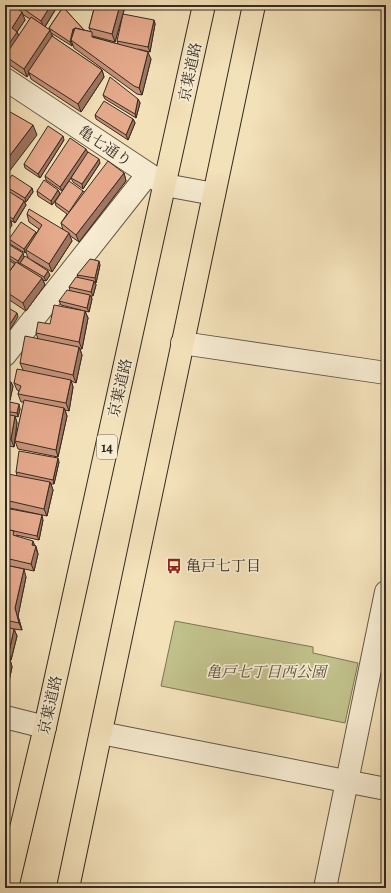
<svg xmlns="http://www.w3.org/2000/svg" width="391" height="893" font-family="Alegreya,'Noto Serif JP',serif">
<rect width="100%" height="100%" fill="#f3e1ba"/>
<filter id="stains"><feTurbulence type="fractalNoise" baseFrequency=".005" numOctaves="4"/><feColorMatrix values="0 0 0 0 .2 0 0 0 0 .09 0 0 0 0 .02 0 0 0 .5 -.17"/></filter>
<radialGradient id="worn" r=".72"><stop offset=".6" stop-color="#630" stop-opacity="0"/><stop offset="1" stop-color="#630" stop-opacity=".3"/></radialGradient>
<path fill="#c1c18b" stroke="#7c7656" d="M175 621 313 647V653L358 663 345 723 161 686Z"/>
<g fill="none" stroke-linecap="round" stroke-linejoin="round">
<g stroke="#655846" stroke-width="24">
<path id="street" d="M5 79 165 185 214 194
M182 343 386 373
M5 355 148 174
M5 717 45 727
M101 733 386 789
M325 888 386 592"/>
</g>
<g stroke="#362b20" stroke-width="24">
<path id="highway" d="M7 888 45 727 204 5
M68 888 254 5"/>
</g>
<use href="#street" stroke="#f7ecd2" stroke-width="22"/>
<use href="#highway" stroke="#f3e1ba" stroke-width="22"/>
</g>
<path fill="#c59178" stroke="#362b20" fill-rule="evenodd" d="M5 5 9 6H10L9 5H57V7L45 27 49 30V28L63 7 84 30 91 32 89 28 95 5H124L125 7 115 42 93 36V37L118 44 117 41 154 20 155 24 150 52 138 49 151 59 142 95 137 94 74 48 72 43V46L51 33 53 37 102 70 104 77 81 112 31 79 29 73 27 77 8 64 6 60V61H5ZM22 14 30 19 19 36 17 32 25 20Z
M139 5H147L146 8Z
M103 95 138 99 140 103 136 118 105 99Z
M95 115 133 119 135 123 128 140 96 119Z
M64 140 40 178 25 168 24 164Z
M88 152 100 163 83 189 73 182 71 178 77 169 62 191 46 180 45 176Z
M124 173 126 181 79 242 69 235 72 241 52 272 28 258 26 252 25 253 10 244 9 239 36 234 39 229 29 222 27 214 63 230 61 223 67 214 56 206 55 202 83 191 84 192Z
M5 186 32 188 33 192 26 202 24 201 26 205 15 223 5 217V189L7 190Z
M58 190 60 194 52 205 38 196 37 191Z
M5 242 24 257 50 275 46 281 43 280 45 285 26 311 5 297V258L15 264 16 263 5 256Z
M100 265 96 283 95 282 96 285 93 296H91L92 299 89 312 85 311 88 318 82 349H80L82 355 76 383 71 381 73 387 69 411 65 410 67 416 58 457 18 449 15 441 24 402H21L18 394 19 391 17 390 14 383 23 370 20 363 38 339 36 333 50 324 81 310 61 305 59 301 70 290 69 287 78 277 77 275Z
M5 381 13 386 10 400 5 399Z
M5 401 20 409 18 417 15 416 17 423 14 447 5 445 9 454 5 471Z
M59 462 54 484H51L53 490 47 516 5 507V487L17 475 16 472Z
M5 508 43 520 39 540 16 535V536L36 546 38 554 34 571 5 565Z
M5 565 26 577 18 616 22 630 14 629 17 636 11 660H10L12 667 5 700Z"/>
<path fill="#a07662" stroke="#362b20" d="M51 5H57V7L44 28 41 21Z
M120 5H124L125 7 115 42 112 34Z
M22 12 25 20 17 32 20 39 5 56 6 60V61L5 59V50L12 28Z
M154 20 155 24 150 52 148 47Z
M73 29 75 33 71 40 72 43V46L70 42Z
M50 30 53 38 28 72 29 73 27 77 24 69Z
M148 52 151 59 142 95 139 88Z
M102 70 104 77 81 112 78 104Z
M138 99 140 103 136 118 135 114Z
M133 119 135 123 128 140 126 135Z
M33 125 37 135 5 177V162Z
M63 136 64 140 40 178 38 174Z
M86 149 88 153 62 191 60 187Z
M99 159 100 163 83 189 82 184Z
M124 173 126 181 79 242 76 235Z
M32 188 33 192 26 202 25 198Z
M58 190 60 194 52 205 51 201Z
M24 201 26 205 15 223 13 219Z
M11 221 12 225 5 237V231Z
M36 232 37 236 26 250V252L25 253 24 249Z
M69 233 72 241 52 272 49 264Z
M23 253 24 257 19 265 18 261Z
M99 261 100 265 96 283 95 278Z
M48 271 50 275 46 281 44 277Z
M42 278 45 285 26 311 23 303Z
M94 281 96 285 93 296 91 292Z
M90 295 92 299 89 312 87 308Z
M85 311 88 318 82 349 79 342Z
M17 313 18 317 6 336 5 332Z
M79 347 82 355 76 383 73 375Z
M71 380 73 387 69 411 66 403Z
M11 382 13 386 10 400 9 395Z
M19 404 20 409 18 417 17 413Z
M64 408 67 416 58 457 56 450Z
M15 416 17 423 14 447 11 439Z
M5 444 9 454 5 471Z
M58 458 59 462 54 484 53 480Z
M50 482 53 490 47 516 44 509Z
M42 515 43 520 39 540 37 536Z
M33 541 38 554 34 571 31 564Z
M24 569 26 577 18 616 22 630 19 623 15 608Z
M14 629 17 636 11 660 9 652Z
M10 659 12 667 5 700V680Z"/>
<path fill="#e5a98c" stroke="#362b20" d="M5 5H7L9 6 11 5H12L22 12 12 28 17 32 5 50Z
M18 5H51L41 21Z
M95 5H120L112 34 89 28Z
M63 7 84 30 75 28 74 29H73L70 42 49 28Z
M123 14 154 20 148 47 117 41Z
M31 17 50 30 24 69 5 56Z
M75 28 92 32V37L148 52 139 88 134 86 71 40Z
M52 36 102 70 78 104 28 72Z
M110 77 138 99 135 114 103 95Z
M104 101 133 119 126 135 95 115Z
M5 109 33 125 5 162Z
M48 126 63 136 38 174 24 164Z
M70 138 86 149 60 187 45 176Z
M88 152 99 159 82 184 71 178Z
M108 161 124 173 76 235 61 223Z
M12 175 32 188 25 198 5 186Z
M44 180 58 190 51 201 37 191Z
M69 181 83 191 69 212 55 202Z
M5 189 24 201 13 219 5 214Z
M29 209 69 233 49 264 26 250 42 225 27 214Z
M5 218 11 221 5 231Z
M21 222 36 232 24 249 9 239Z
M5 242 23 253 18 261 5 253Z
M25 256 48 271 44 277 20 263Z
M5 258 15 264 5 277Z
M90 259 99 261 95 278 77 275Z
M16 262 42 278 23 303 5 291V278Z
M76 277 94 281 91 292 69 287Z
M67 290 90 295 87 308 59 301Z
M54 305 85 311 79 342 36 333 38 322 50 324Z
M5 306 17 313 5 332Z
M25 336 79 347 73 375 20 363Z
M17 369 71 380 66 403 18 394 21 386 14 383Z
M5 381 11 382 9 395H5Z
M24 400 64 408 56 450 15 441Z
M5 401 19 404 17 413 5 411Z
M5 414 15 416 11 439 5 438Z
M19 451 58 458 53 480 16 472Z
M8 474 50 482 44 509 5 500V487Z
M5 508 42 515 37 536 5 529Z
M5 529 14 531 13 535 33 541 32 545 36 546 31 564 5 558Z
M5 565 24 569 15 608 19 623 5 620Z
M5 627 14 629 9 652H5Z
M5 658 10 659 5 680Z"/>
<defs>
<g id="bus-bare" transform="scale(1.2)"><path d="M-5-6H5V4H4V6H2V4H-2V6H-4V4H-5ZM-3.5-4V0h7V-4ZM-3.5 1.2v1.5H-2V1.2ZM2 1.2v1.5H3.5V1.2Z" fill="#8f2418" stroke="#f7ecd2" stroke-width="2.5" paint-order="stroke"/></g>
</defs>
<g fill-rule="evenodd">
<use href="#bus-bare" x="174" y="566"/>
</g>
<g text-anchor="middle" stroke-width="3.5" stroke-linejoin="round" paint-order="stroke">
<rect fill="#f7ecd2" stroke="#706555" stroke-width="1" x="97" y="435" width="20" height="24" rx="3"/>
<g font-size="14" font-weight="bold" fill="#362b20">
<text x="107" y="452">14</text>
</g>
<g font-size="15" fill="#362b20" stroke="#f7ecd2">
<text transform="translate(190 72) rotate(-78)" y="5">京葉道路</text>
<text transform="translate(105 146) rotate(34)" y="5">亀七通り</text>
<text transform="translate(120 388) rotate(-77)" y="5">京葉道路</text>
<text transform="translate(50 705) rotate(-77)" y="5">京葉道路</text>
</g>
<g font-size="15" fill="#362b20" stroke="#f7ecd2" text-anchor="start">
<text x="186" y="571">亀戸七丁目</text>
</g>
<g font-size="15" font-style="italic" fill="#59503b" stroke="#f7ecd2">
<text x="266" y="677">亀戸七丁目西公園</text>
</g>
</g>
<rect width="391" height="893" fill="none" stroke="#f3e1ba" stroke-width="20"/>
<rect x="6" y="6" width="379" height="881" fill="none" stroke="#362b20" stroke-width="2"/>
<rect x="10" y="10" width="371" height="873" fill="none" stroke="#362b20"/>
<rect width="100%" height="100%" filter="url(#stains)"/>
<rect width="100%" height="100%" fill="url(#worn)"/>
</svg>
